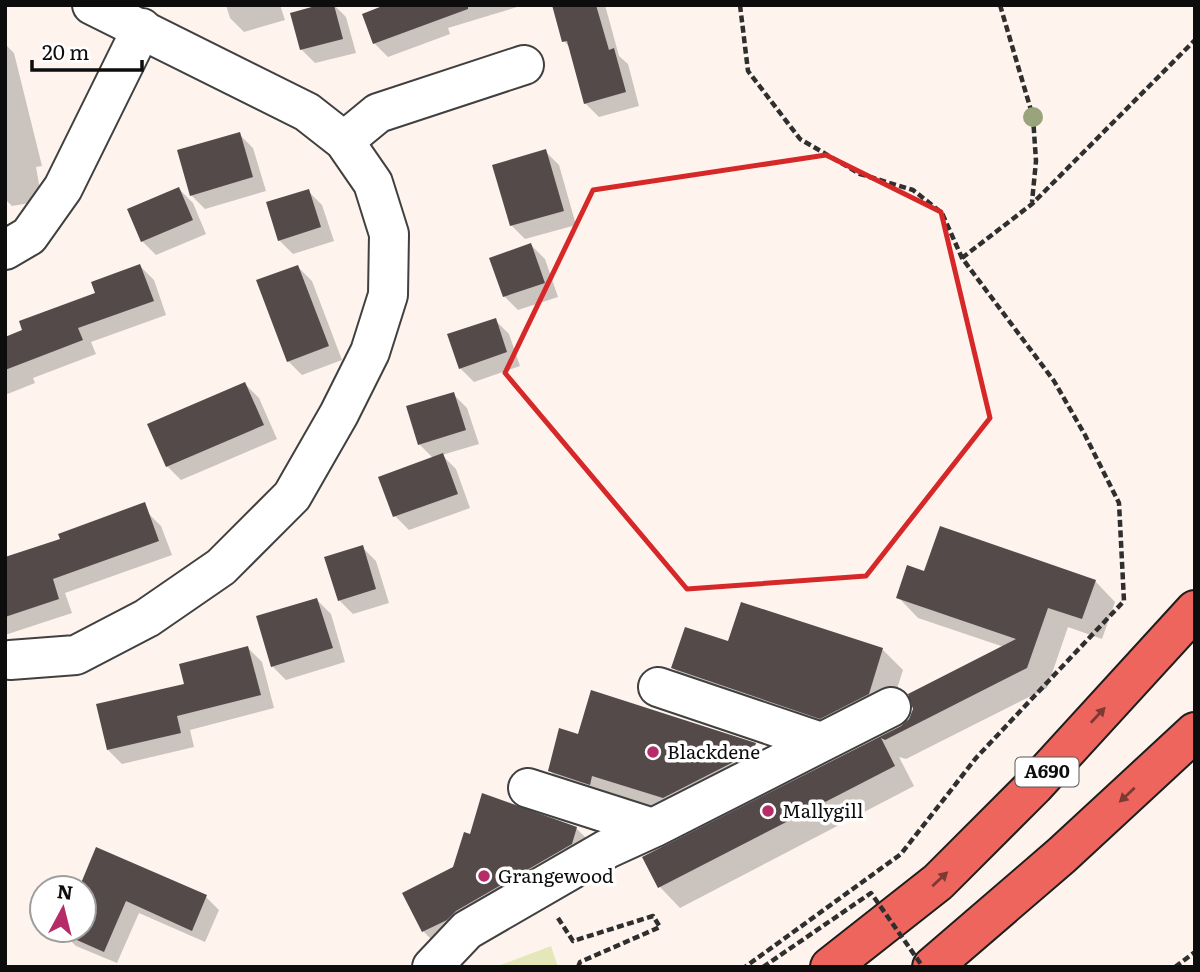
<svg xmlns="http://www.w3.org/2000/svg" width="1200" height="972" font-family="Literata,serif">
<rect width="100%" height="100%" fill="#fef4ed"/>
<path fill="#e3e7b9" d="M551 946 558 967H495Z"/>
<path fill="#0003" d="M226 5H280L285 20 244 32 230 18Z
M326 5H334L346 17 356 53 315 63 301 49Z
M390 5H524L448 28 450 34 388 57 374 43Z
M553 5H605L619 56 628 64 639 106 599 117 585 103 571 49 564 41Z
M5 44 14 53 42 166 36 167 42 201 12 206 5 199Z
M239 134 253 148 266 191 205 209 191 195Z
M545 151 559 165 576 225 525 239 511 225Z
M179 189 193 203 206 234 156 255 142 241Z
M308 191 322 205 334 241 293 254 279 240Z
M531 245 545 259 558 297 518 310 504 296Z
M140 266 154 280 166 315 91 342 96 354 33 378 35 383 5 395V339L97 294Z
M298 267 312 281 342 360 302 375 288 361Z
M495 320 509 334 520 366 474 382 460 368Z
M245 384 259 398 277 439 181 480 167 466Z
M453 394 467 408 479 444 442 455 456 469 470 508 409 530 395 516 381 478 433 458 419 444Z
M147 512 161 526 172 555 65 593 72 613 5 635V559Z
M362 547 376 561 389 603 353 614 339 600Z
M925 574 1095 581 1115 602 1102 639 1068 627 1047 688 906 759 899 757 914 786 680 908 660 887 644 858 902 728 1004 647 918 618 898 597Z
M317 600 331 614 345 662 286 680 272 666Z
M729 643 882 649 903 670 889 714 841 738 694 688 673 668Z
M248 648 262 662 274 708 190 730 194 747 122 764 108 750 186 685Z
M579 736 755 745 776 765 684 818 570 791 550 771Z
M576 828 597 849 444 952 423 931 471 836Z
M97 850 206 897 219 910 205 942 139 913 117 963 76 946 63 933 64 930H84V888H81Z"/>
<path fill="#554a4a" d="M319 5H334L343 39 300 50 290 13Z
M385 5H468V9L373 44 362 14Z
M552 5H596L609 50 614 48 626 92 584 104 567 41 562 42Z
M240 132 253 177 190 196 177 150Z
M546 149 564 211 510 226 492 165Z
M179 187 193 220 141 242 127 209Z
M309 189 321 227 278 241 266 202Z
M531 243 545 283 503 297 489 258Z
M140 264 154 301 78 328 83 340 5 370V337L22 330 19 321 95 293 91 282Z
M298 265 329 346 287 362 256 280Z
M496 318 507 352 459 369 447 334Z
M245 382 264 425 166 467 147 424Z
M454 392 466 430 418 445 406 406Z
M443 453 458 494 393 517 378 477Z
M145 502 159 541 53 579 59 599 5 617V557L60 539 58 534Z
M940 526 1096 580 1082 619 1048 608 1027 668 885 740 881 738 895 766 658 888 642 857 901 726 909 719 913 709 908 694 1016 639 896 598 907 565 924 571Z
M363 545 376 589 338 601 324 557Z
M317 598 333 648 271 667 256 616Z
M741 602 883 648 869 694 820 719 671 668 685 627 728 641Z
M248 646 261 695 177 716 181 733 107 750 96 704 184 684 179 664Z
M591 690 756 743 753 752 663 798 592 776 590 785 548 771 559 728 578 734Z
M482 793 577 827 572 844 456 911 447 920 422 932 402 893 453 867 464 832 470 834Z
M96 847 207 895 192 931 126 901 104 952 61 933 62 930H84V888H79Z"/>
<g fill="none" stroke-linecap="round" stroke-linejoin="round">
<g stroke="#404040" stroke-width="42">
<path id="minor" d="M344 141 378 113 524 65
M5 250 29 236 63 188 142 28
M10 660 76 655 147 618 221 567 292 496 339 414 370 352 388 295 389 234 373 183 344 141 307 112 92 5
M658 687 821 742
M528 788 653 828 891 707
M432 967 467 930 607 849 653 828"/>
</g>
<g stroke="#1e1e1e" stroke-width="42">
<path id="highway" d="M830 967 938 882 1034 786 1195 610
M932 967 1062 855 1195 732"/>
</g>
<path stroke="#2f2f2f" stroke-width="4.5" stroke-dasharray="7 3.5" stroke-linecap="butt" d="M740 5 748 71 800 139 860 174 913 190 942 213 962 258 1054 381 1085 435 1119 503 1124 601 976 758 901 854 745 967
M1000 5 1033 117 1036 161 1032 202
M962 258 1032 204 1195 40
M558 918 573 941 653 916 660 927 580 962 578 967
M1175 967 1195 952"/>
<use href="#minor" stroke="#fff" stroke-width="38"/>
<use href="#highway" stroke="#ed655c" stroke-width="38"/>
<path stroke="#2f2f2f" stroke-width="4.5" stroke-dasharray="7 3.5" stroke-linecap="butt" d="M763 967 871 893 923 967"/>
</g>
<circle fill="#99a37c" cx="1033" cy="117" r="10"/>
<defs><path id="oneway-solid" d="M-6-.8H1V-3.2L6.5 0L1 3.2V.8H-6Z" transform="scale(1.75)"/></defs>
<g fill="#7d3934">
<use href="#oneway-solid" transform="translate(1098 715) rotate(-47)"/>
<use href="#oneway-solid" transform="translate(1127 795) rotate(137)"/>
<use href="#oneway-solid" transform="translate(940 879) rotate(-43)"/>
</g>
<path fill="none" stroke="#d62828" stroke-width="5" stroke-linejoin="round" d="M826 155 941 212 990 418 866 576 687 589 505 373 593 190Z"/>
<g fill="#b52c69" stroke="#fff" stroke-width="2.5">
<circle cx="653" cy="752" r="7"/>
<circle cx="768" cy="811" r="7"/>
<circle cx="484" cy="876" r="7"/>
</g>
<g text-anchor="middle" stroke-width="7" stroke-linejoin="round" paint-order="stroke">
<rect fill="#fff" stroke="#565656" stroke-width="2" x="1015.5" y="757.5" width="63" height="29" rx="5"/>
<g font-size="18" font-weight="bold" fill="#0d0d0d">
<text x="1047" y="778">A690</text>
</g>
<g font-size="19" fill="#0d0d0d" stroke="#fff" text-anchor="start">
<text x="667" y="759">Blackdene</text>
<text x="782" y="818">Mallygill</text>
<text x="498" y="883">Grangewood</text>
</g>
</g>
<rect width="1200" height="972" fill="none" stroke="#0d0d0d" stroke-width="14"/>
<g transform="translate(63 909) rotate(7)"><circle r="33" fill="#ffffff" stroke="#9e9e9e" stroke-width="2"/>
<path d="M0-5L12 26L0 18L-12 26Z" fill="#b52c69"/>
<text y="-10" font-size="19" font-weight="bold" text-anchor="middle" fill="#0d0d0d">N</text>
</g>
<path d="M32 60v10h110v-10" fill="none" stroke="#0d0d0d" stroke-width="3.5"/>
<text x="42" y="60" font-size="21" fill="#0d0d0d" stroke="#ffffff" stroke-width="5" paint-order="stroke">20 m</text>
</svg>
